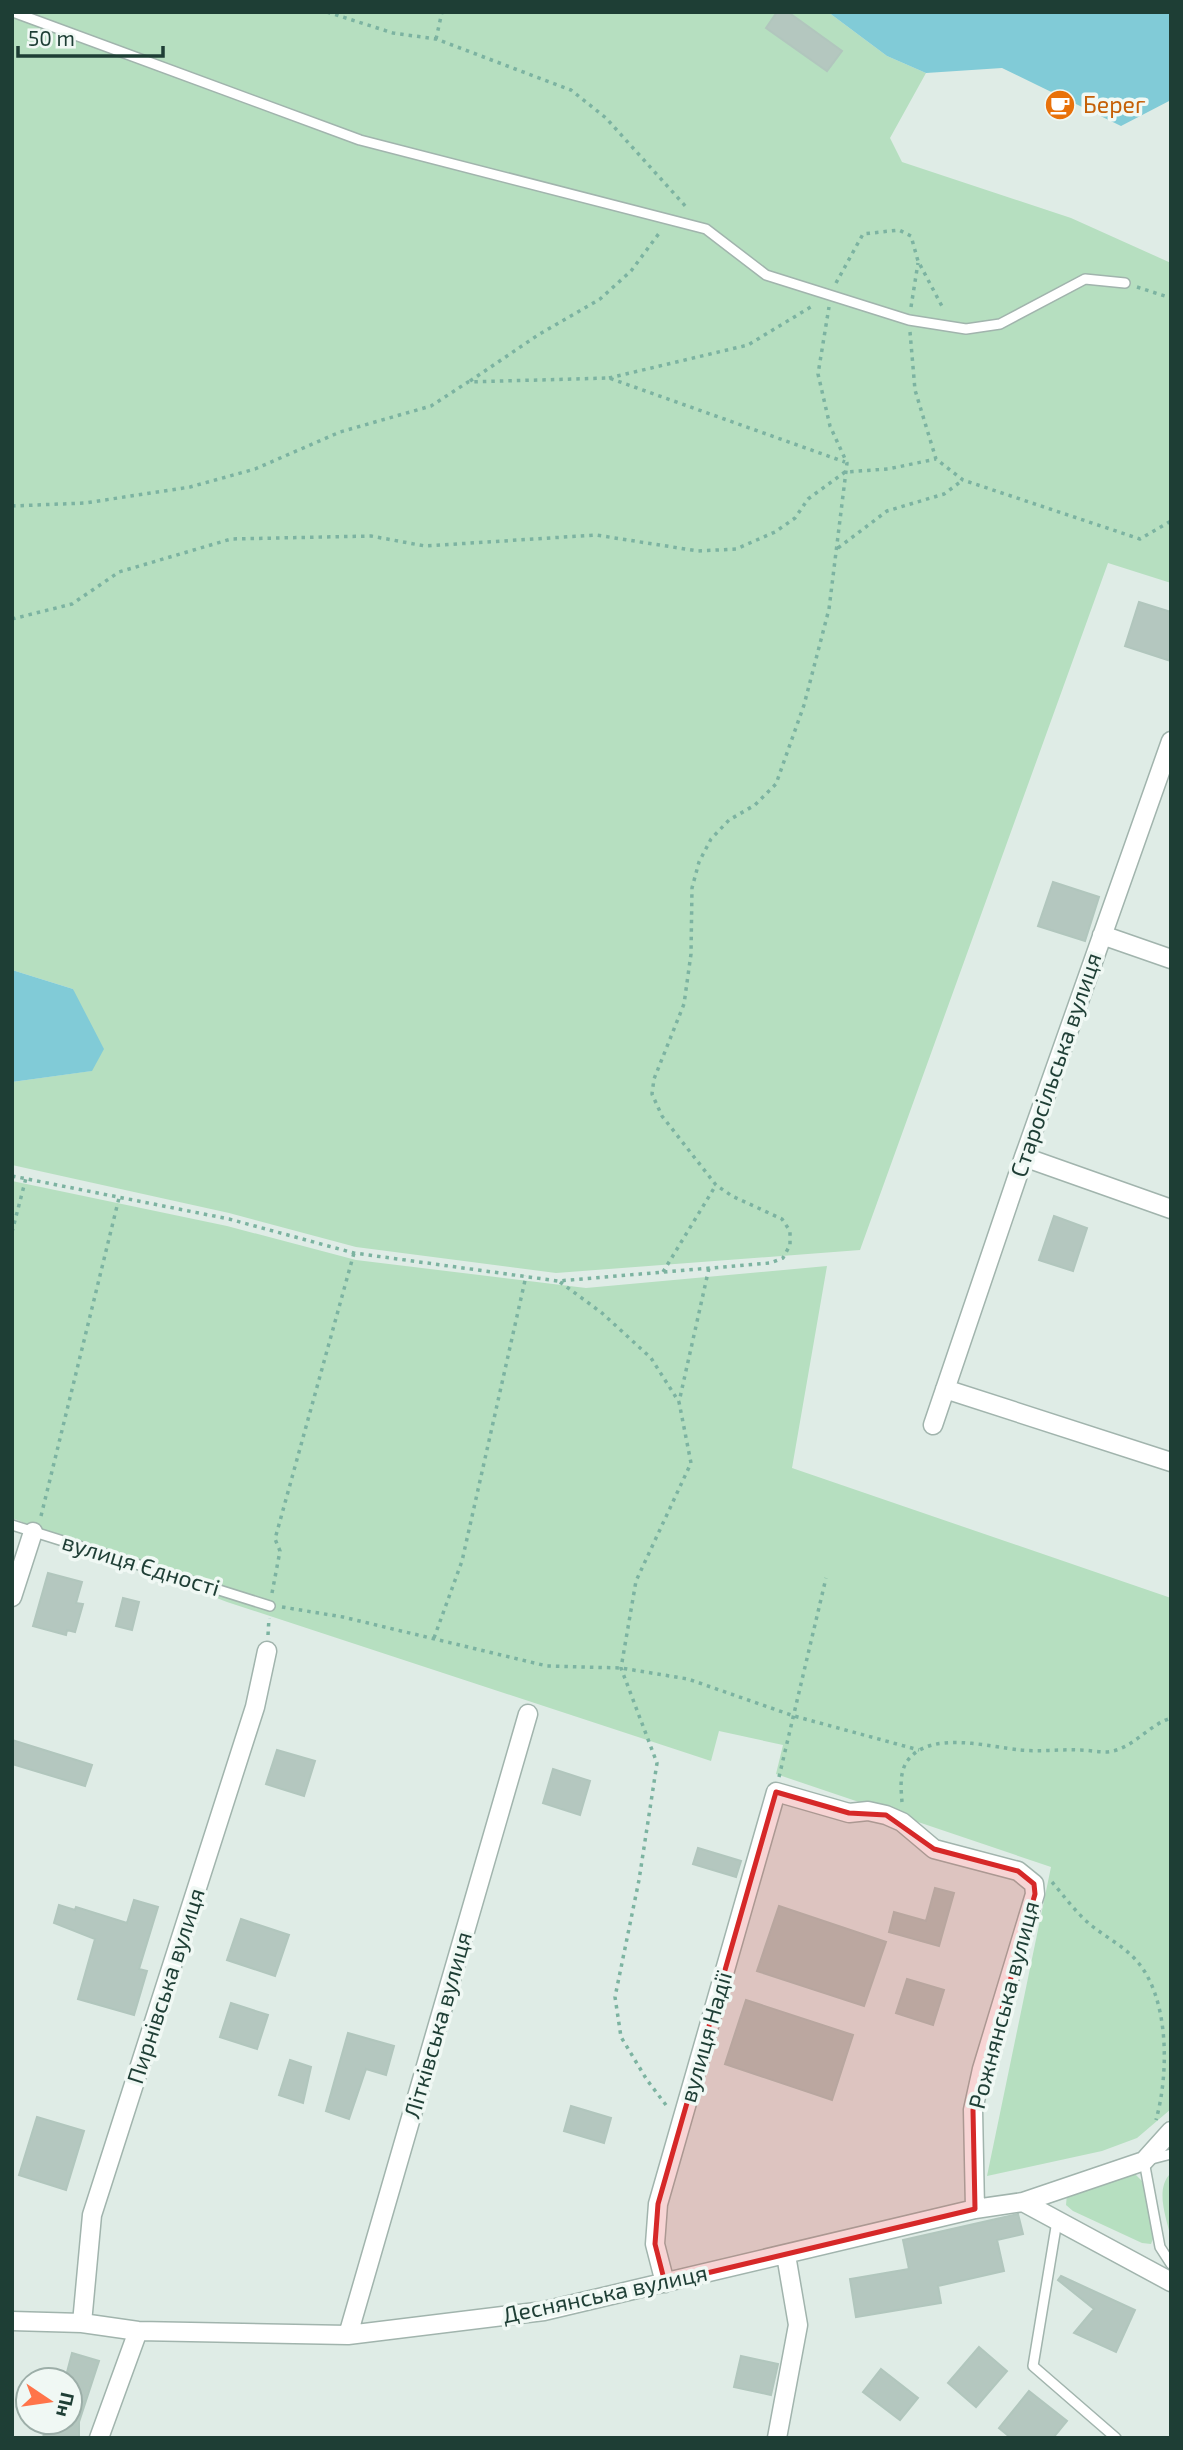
<svg xmlns="http://www.w3.org/2000/svg" width="1183" height="2450" font-family="'Exo 2',sans-serif">
<rect width="100%" height="100%" fill="#dfece6"/>
<path fill="#b6dfc0" d="M12 12H828L887 56 926 73 890 138 902 162 1071 218 1171 263V583L1108 563 860 1250 556 1273 356 1247 229 1213 12 1165V1082L91 1071 73 989 12 970Z
M12 1181 227 1226 356 1260 586 1288 827 1266 792 1468 1171 1598V2109L1137 2138 1102 2151 987 2176 1051 1867 776 1774 783 1745 719 1731 711 1761 227 1602 12 1518Z
M1132 2171 1145 2184 1154 2236 1151 2244 1142 2243 1073 2211 1066 2205 1067 2194Z
M1171 2173V2239C1167 2219 1154 2189 1171 2173Z"/>
<path fill="#81cbd7" d="M828 12H1171V100L1121 126 1002 68 926 73 887 56Z
M12 970 73 989 104 1049 92 1071 12 1082Z"/>
<path fill="#b4c7bf" stroke="#b1c6bd" stroke-width="2" d="M777 12H788L842 51 827 71 766 28Z
M1139 602 1171 612V661L1125 646Z
M1053 882 1099 897 1085 941 1038 926Z
M1054 1216 1087 1228 1073 1271 1039 1260Z
M48 1573 82 1582 76 1603 83 1604 75 1632 67 1630 66 1635 33 1626Z
M123 1598 139 1602 132 1630 116 1626Z
M12 1740 92 1765 85 1786 12 1764Z
M277 1750 315 1761 304 1796 266 1784Z
M553 1769 590 1781 580 1815 543 1803Z
M698 1848 741 1861 736 1877 693 1864Z
M935 1888 954 1893 939 1946 889 1932 894 1912 926 1921Z
M134 1900 158 1907 139 1969 147 1971 134 2015 78 1999 95 1939 54 1923 59 1905 75 1910 76 1907 127 1923Z
M779 1906 886 1942 864 2006 757 1971Z
M241 1919 289 1935 275 1976 227 1960Z
M907 1979 944 1990 933 2025 896 2013Z
M746 2000 853 2035 832 2100 725 2064Z
M231 2003 268 2015 257 2049 220 2037Z
M348 2033 394 2046 386 2075 366 2069 349 2119 326 2111Z
M290 2060 311 2067 303 2103 279 2095Z
M571 2106 611 2118 604 2143 564 2131Z
M37 2117 84 2131 66 2190 19 2175Z
M1018 2214 1023 2234 997 2240 1004 2271 938 2286 941 2303 856 2317 850 2279 909 2269 903 2240Z
M1061 2276 1135 2310 1116 2352 1074 2333 1094 2309 1058 2280Z
M979 2347 1007 2371 976 2407 948 2383Z
M72 2353 99 2361 79 2422V2438H43L46 2422H70V2380H65Z
M741 2356 778 2364 771 2395 734 2387Z
M881 2369 918 2398 900 2420 863 2392Z
M1029 2391 1067 2421 1053 2438H1011L999 2428Z"/>
<g fill="none" stroke-linecap="round" stroke-linejoin="round">
<g stroke="#a1b4ad" stroke-width="12">
<path id="service" d="M13 12 360 140 706 229 766 275 909 320 966 329 1000 324 1085 279 1125 283
M12 1525 270 1606
M1171 2154 1144 2161 1160 2247 1171 2264
M1057 2221 1033 2366 1116 2438"/>
</g>
<g stroke="#a1b4ad" stroke-width="21">
<path id="minor" d="M1102 935 1171 959
M1024 1157 1171 1209
M945 1389 1171 1462
M933 1425 1024 1157 1171 741
M12 1597 33 1532
M1023 2202 1144 2161 1171 2131
M665 2283 655 2244 658 2204 776 1792 849 1813 868 1811 886 1815 902 1822 934 1849 1018 1871 1034 1884 1035 1894 982 2069 973 2110 975 2209
M12 2321 82 2323 138 2331 348 2335 544 2311 975 2209 1023 2202 1171 2282
M82 2323 92 2215 255 1707 267 1651
M348 2335 528 1714
M99 2438 138 2331
M777 2438 798 2325 786 2255"/>
</g>
<path stroke="#7cb3a1" stroke-width="3.5" stroke-dasharray="3.5 5" stroke-linecap="butt" d="M327 12 393 33 436 39 571 90 606 118 688 209
M436 39 442 12
M836 283 863 234 899 230 911 236 918 261 944 310
M1137 287 1171 298
M911 307 918 263
M910 332 915 390 936 459 963 480 1140 539 1171 521
M609 378 748 345 814 305
M470 381 538 335 600 299 631 271 660 232
M12 506 85 503 190 487 255 469 340 432 431 406 468 382 609 378 845 462
M838 548 887 511 944 494 963 480
M12 619 72 604 119 572 231 539 371 536 425 546 596 535 698 551 736 549 775 532 795 518 808 499 845 472 888 469 936 459
M12 1176 229 1219 354 1253 558 1281 770 1263 783 1258 790 1245V1231L782 1219 732 1196 716 1185 662 1116 652 1094 654 1079 684 1004 691 954 692 888 699 862 711 839 729 820 755 805 776 784 804 705 829 609 847 463 830 426 818 374 829 307
M12 1232 26 1178
M663 1272 716 1185
M560 1282 602 1313 651 1358 679 1402
M41 1516 119 1198
M272 1593 280 1551 275 1539 354 1253
M282 1607 343 1617 547 1666 621 1668 688 1679 794 1716 919 1750
M268 1635 269 1618
M434 1638 462 1561 526 1276
M779 1777 826 1578
M902 1802C901 1788 899 1772 908 1760 931 1730 989 1747 1020 1750 1040 1752 1059 1749 1079 1750 1088 1750 1097 1752 1106 1752 1133 1750 1146 1726 1171 1718
M1052 1882C1064 1896 1077 1914 1092 1926 1106 1937 1123 1946 1135 1959 1170 1996 1169 2074 1156 2120
M666 2105 647 2080 621 2037 615 1997 639 1880 657 1763 621 1668 636 1581 691 1463 679 1402 709 1268"/>
<use href="#service" stroke="#fff" stroke-width="9"/>
<use href="#minor" stroke="#fff" stroke-width="18"/>
</g>
<path fill="#d62828" fill-opacity="0.2" stroke="#d62828" stroke-width="5" stroke-linejoin="round" d="M776 1792 849 1813 886 1815 934 1849 1018 1871 1034 1884 1035 1894 973 2110 975 2209 665 2283 655 2244 658 2204Z"/>
<defs>
<g id="cafe-disc" transform="scale(1.575)"><circle r="9.5" fill="#e8710a" stroke="#f0f8f4"/><path d="M-5.5-4.5H6V0H3Q3 3.5 0 3.5H-2.5Q-5.5 3.5-5.5 0ZM3-3.2v2h1.7v-2ZM-6 4.5H4V6H-6Z" fill="#fff"/></g>
</defs>
<g fill-rule="evenodd">
<use href="#cafe-disc" x="1060" y="105"/>
</g>
<g text-anchor="middle" stroke-width="7" stroke-linejoin="round" paint-order="stroke">
<g font-size="23" fill="#c56008" stroke="#f0f8f4" text-anchor="start">
<text x="1083" y="113">Берег</text>
</g>
<g font-size="23" fill="#1e3e35" stroke="#f0f8f4">
<text transform="translate(1056 1065) rotate(-71)" y="8">Старосільська вулиця</text>
<text transform="translate(141 1565) rotate(17)" y="8">вулиця Єдності</text>
<text transform="translate(166 1986) rotate(-72)" y="8">Пирнівська вулиця</text>
<text transform="translate(1004 2005) rotate(-75)" y="8">Рожнянська вулиця</text>
<text transform="translate(438 2025) rotate(-74)" y="8">Літківська вулиця</text>
<text transform="translate(706 2037) rotate(-74)" y="8">вулиця Надії</text>
<text transform="translate(605 2294) rotate(-12)" y="8">Деснянська вулиця</text>
</g>
</g>
<rect width="1183" height="2450" fill="none" stroke="#1e3e35" stroke-width="28"/>
<g transform="translate(49 2401) rotate(103)"><circle r="33" fill="#f0f8f4" stroke="#9caea8" stroke-width="2"/>
<path d="M0-5L12 26L0 18L-12 26Z" fill="#ff744a"/>
<text y="-10" font-size="19" font-weight="bold" text-anchor="middle" fill="#1e3e35">Пн</text>
</g>
<path d="M18 46v10h145v-10" fill="none" stroke="#1e3e35" stroke-width="3.5"/>
<text x="28" y="46" font-size="21" fill="#1e3e35" stroke="#f0f8f4" stroke-width="5" paint-order="stroke">50 m</text>
</svg>
